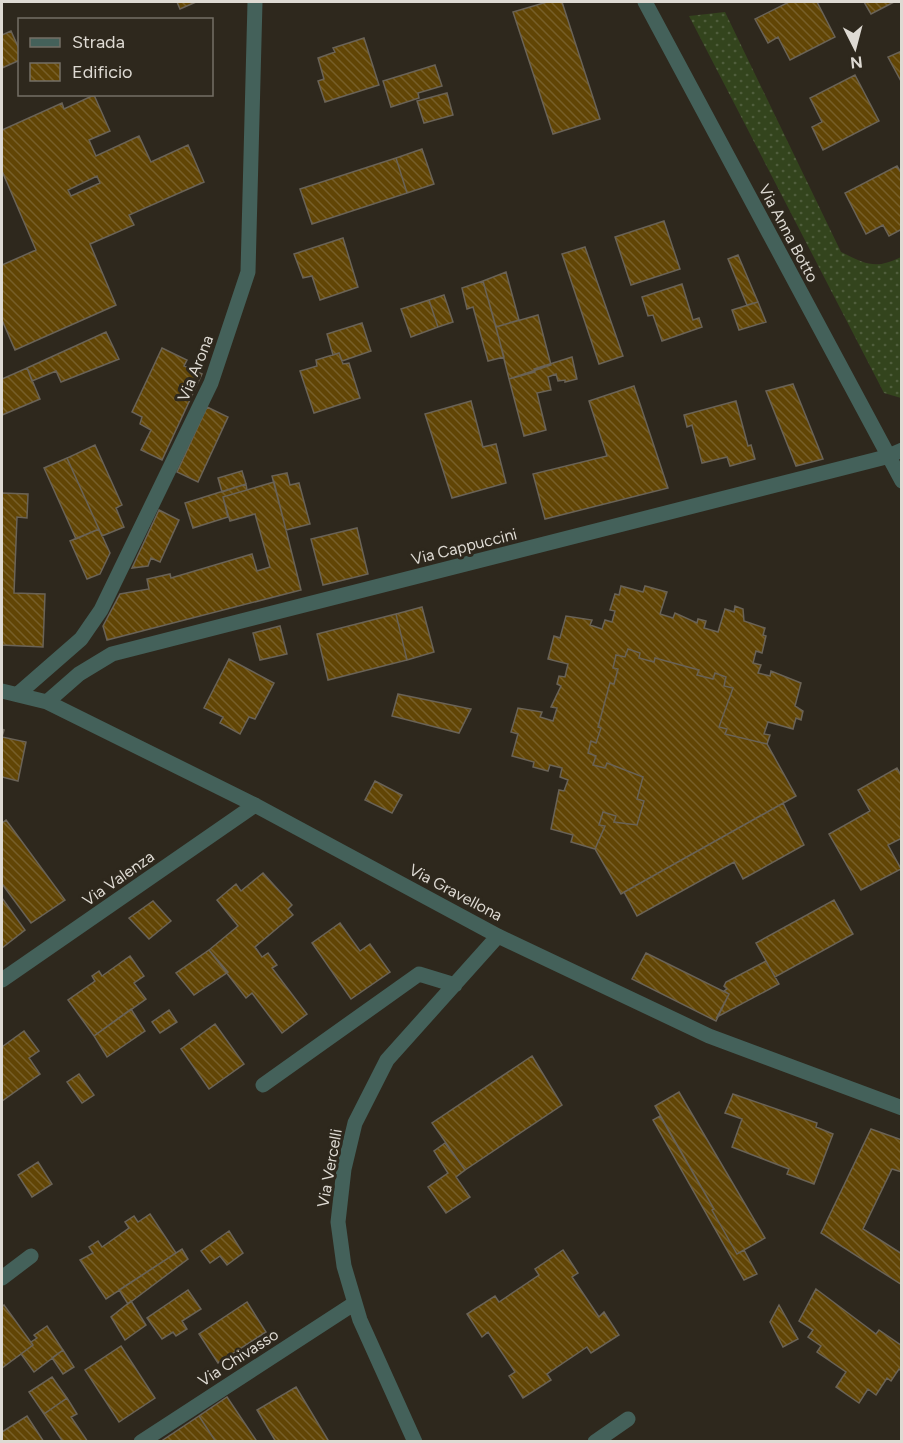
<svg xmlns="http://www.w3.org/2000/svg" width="903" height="1443" font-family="Figtree,sans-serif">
<defs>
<pattern id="grass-dots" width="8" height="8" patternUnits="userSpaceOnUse" patternTransform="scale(1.5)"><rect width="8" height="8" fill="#33441d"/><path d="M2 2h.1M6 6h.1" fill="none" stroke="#505e3d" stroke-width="1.8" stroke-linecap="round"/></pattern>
<pattern id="building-back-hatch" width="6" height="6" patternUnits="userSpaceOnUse" patternTransform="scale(1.5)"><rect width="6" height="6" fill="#614505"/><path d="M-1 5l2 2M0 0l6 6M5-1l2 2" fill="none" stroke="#775f29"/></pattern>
</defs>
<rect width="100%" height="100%" fill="#2e281d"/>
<path fill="url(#grass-dots)" d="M725 12 841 252C866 264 875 270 901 257V398L884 393 689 16Z"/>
<path fill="url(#building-back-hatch)" stroke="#6a6357" stroke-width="1.5" fill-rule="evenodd" d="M177 2H196L180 9Z
M547 2H562L600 119 553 134 513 12Z
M789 2H817L835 37 790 60 778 37 768 43 755 19Z
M864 2H894L871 14Z
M11 31 20 51V60L2 68V35Z
M364 38 379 85 325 102 318 81 324 79 318 58 335 52 333 48Z
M902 51V83L888 57Z
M435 65 442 86 418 93 419 98 391 107 383 81Z
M855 75 879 121 823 150 812 127 822 122 810 98Z
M447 93 453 115 424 123 417 101Z
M94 95 110 131 89 140 96 156 139 136 151 162 188 145 204 182 129 215 134 225 90 244 116 305 15 350 2 320V265L36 250 2 171V130L62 103 64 109ZM97 176 100 183 71 196 68 190Z
M422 149 434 184 407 193 396 158Z
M396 158 407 193 312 224 300 189Z
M897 166 902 174V229L889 236 883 225 866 234 845 193Z
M664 221 680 269 631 285 615 237Z
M343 238 358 287 320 300 312 276 303 278 294 254Z
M585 247 623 356 599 364 562 254Z
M738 255 758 302 747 305 728 259Z
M506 272 519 320 496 327 483 281Z
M483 281 504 357 488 361 473 307 467 309 462 288Z
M682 284 693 320 699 318 702 327 662 341 653 315 648 316 642 297Z
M444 295 453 322 438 327 429 300Z
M429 300 438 327 411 337 401 309Z
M758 302 766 322 739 330 732 310Z
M538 315 551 365 509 379 496 327Z
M362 323 371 351 342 361 339 353 333 355 327 334Z
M106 332 119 359 61 382 56 371 32 381 27 368Z
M162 348 187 360 184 366 202 374 162 460 141 450 151 430 140 424 142 417 132 412Z
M339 353 343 364 349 363 360 398 314 413 300 371 317 366 316 360Z
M572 357 577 379 565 382V380L558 381 556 374 548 377 551 390 537 393 546 430 524 436 509 379 535 372 534 369Z
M27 368 40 399 2 415V379Z
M793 384 823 459 796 466 766 391Z
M634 386 668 488 545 519 533 474 607 456 589 401Z
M471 401 483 447 496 444 506 483 452 498 425 414Z
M736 401 748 446 751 445 755 459 730 466 727 457 702 463 692 425 687 427 684 415Z
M207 407 228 417 198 482 177 472Z
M95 445 122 505 116 508 124 527 102 536 67 458Z
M67 458 99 529 76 539 44 468Z
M242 471 246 484 222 492 218 478Z
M287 473 290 485 299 483 310 524 286 530 272 476Z
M274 482 301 590 107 640 103 626 120 594 149 589 147 579 170 574 171 578 252 554 257 571 270 567 255 514 230 521 223 497Z
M246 484 247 490 223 497 228 517 193 528 185 503Z
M2 493 28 494 27 518 17 517 14 593 45 594 43 647 2 645Z
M159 510 179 520 160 562 151 558 148 566 132 568Z
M357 528 368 574 323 585 311 539Z
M99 529 110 553 100 574 87 579 70 541Z
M621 586 643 592 645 586 667 592 660 614 673 618 675 613 697 623 698 619 706 621 704 628 718 632 725 609 734 612 735 606 743 609 744 621 765 628 763 635 766 636 762 653 756 651 753 663 761 665 758 673 770 676 771 671 801 683 795 706 803 711 801 720 796 718 793 729 768 722 764 734 770 735 767 744 725 734 727 729 719 727 733 688 724 686 726 677 715 673 713 679 697 675 699 670 655 658 654 662 639 658 640 653 628 649 625 657 616 655 613 668 618 669 614 684 610 683 598 727 601 728 596 743 591 741 588 753 596 756 593 765 605 768 607 763 643 777 637 799 644 801 637 825 614 822 616 816 603 812 599 825 605 826 595 849 571 842 573 835 551 829 559 790 564 791 568 780 560 777 562 768 550 765 548 771 533 767 534 762 512 756 518 734 511 732 518 708 542 712 540 717 553 721 557 708 551 707 561 686 557 684 559 676 565 677 568 664 548 659 554 636 560 638 566 616 592 620 590 625 602 629 605 620 612 622 615 611 610 610 615 594 619 595Z
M422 607 434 652 407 660 396 614Z
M396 614 407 660 328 680 317 634Z
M280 626 287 654 260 660 253 633Z
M628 649 640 653 639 658 654 662 655 658 699 670 697 675 713 679 715 673 726 677 724 686 733 688 719 727 727 729 725 734 767 744 796 796 621 894 595 849 605 826 599 825 603 812 616 816 614 822 637 825 644 801 637 799 643 777 607 763 605 768 593 765 596 756 588 753 591 741 596 743 601 728 598 727 610 683 614 684 618 669 613 668 616 655 625 657Z
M229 659 274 683 255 719 249 717 240 734 220 723 223 717 204 708Z
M398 694 471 709 459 733 392 716Z
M2 729 4 730 2 737 26 742 18 781 2 777Z
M897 768 902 777V838L888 845 901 869 861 890 829 834 870 811 858 790Z
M375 781 402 795 392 813 365 800Z
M783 803 804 845 743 879 734 862 637 916 624 892Z
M6 820 65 900 31 923 2 884V823Z
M263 873 292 905 288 909 293 915 255 947 262 957 268 953 277 965 272 968 307 1014 282 1033 252 993 246 998 209 950 238 926 217 900 236 884 241 891Z
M2 898 25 930 2 948Z
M834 900 853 934 775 977 756 943Z
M153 901 171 921 149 939 129 918Z
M340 923 360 951 370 944 390 972 351 999 312 943Z
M209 950 228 972 194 995 176 973Z
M646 953 729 994 716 1021 632 979Z
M130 956 144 976 134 983 146 999 94 1036 68 1000 95 981 92 976 99 971 102 976Z
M766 961 779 984 717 1017 729 994 724 991 727 989 724 986 726 982Z
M131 1009 145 1031 107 1057 94 1036Z
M169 1010 177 1022 160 1033 152 1022Z
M215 1024 244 1064 209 1089 181 1049Z
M24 1031 39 1051 29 1058 40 1074 2 1101V1047Z
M532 1056 562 1105 465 1170 432 1123Z
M79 1074 94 1095 82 1103 67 1082Z
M679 1092 765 1238 737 1254 712 1210 714 1209 655 1106Z
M733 1094 817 1123 816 1127 833 1134 814 1184 787 1174 789 1169 732 1147 742 1119 725 1113Z
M660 1116 714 1209 712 1210 737 1254 744 1250 757 1274 744 1280 653 1120Z
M871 1129 902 1140V1172L892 1169 863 1229 902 1254V1285L821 1233Z
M445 1143 465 1170 456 1177 470 1197 446 1213 428 1187 448 1173 434 1151Z
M38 1162 52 1184 32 1197 18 1175Z
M150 1214 176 1253 106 1299 80 1260 93 1253 89 1247 98 1241 102 1247 129 1228 125 1222 134 1216 138 1222Z
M229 1231 243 1253 227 1265 220 1256 210 1263 201 1251Z
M182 1249 188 1259 128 1304 119 1290Z
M563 1250 578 1273 572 1277 599 1317 604 1312 619 1335 591 1353 587 1347 547 1374 551 1380 523 1398 509 1376 515 1372 488 1332 482 1337 467 1314 495 1296 499 1302 539 1275 535 1269Z
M816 1289 876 1334 879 1330 902 1346V1371L899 1369 891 1381 887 1378 876 1395 868 1389 859 1403 836 1387 846 1372 817 1352 821 1346 808 1337 813 1330 799 1321Z
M188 1290 201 1309 182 1321 187 1329 176 1336 173 1332 162 1339 147 1318Z
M131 1301 146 1325 125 1340 111 1317Z
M247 1302 266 1332 218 1363 199 1334Z
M4 1305 33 1345 2 1368V1307Z
M779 1305 798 1339 783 1347 770 1322Z
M47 1326 63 1350 34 1372 21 1354 33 1345 31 1342 37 1338 34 1335Z
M121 1346 155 1398 119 1422 85 1370Z
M63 1350 74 1367 63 1374 52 1358Z
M52 1377 67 1398 44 1414 29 1392Z
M296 1387 328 1440 326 1442H276L257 1410Z
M227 1397 256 1440 253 1442H216L199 1416Z
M67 1398 77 1414 71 1417 88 1442H63L44 1414Z
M27 1416 44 1442H2V1432Z
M199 1416 216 1442H160Z"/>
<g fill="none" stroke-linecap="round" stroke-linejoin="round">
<path stroke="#44615a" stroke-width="15" d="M645 2 902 481
M2 691 47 702 255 805 498 936 709 1036 902 1108
M18 694 81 639 101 610 211 383 248 272 255 2
M47 702 79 674 112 654 886 457 902 450
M2 980 255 805
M263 1085 419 974 455 985
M2 1278 31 1256
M141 1442 355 1303
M415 1442 360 1320 344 1266 338 1222 344 1169 355 1123 387 1060 498 936
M595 1442 628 1419"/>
</g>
<g text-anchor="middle" stroke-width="6" stroke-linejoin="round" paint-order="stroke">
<g font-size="16" fill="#dedad3" stroke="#2e281d">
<text transform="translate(789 233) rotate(62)" y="6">Via Anna Botto</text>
<text transform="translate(195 368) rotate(-68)" y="6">Via Arona</text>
<text transform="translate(464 546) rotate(-14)" y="6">Via Cappuccini</text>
<text transform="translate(118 878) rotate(-35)" y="6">Via Valenza</text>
<text transform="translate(456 892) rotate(28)" y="6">Via Gravellona</text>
<text transform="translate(329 1168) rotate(-80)" y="6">Via Vercelli</text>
<text transform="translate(238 1357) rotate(-33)" y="6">Via Chivasso</text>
</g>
</g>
<rect width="903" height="1443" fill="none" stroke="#dedad3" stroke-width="6"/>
<rect x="18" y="18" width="195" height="78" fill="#2e281d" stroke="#746f66" stroke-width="1.5"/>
<rect x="30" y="38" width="30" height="9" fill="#44615a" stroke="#746f66" stroke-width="1.5"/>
<text x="72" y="48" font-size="18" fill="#dedad3">Strada</text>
<rect x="30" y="63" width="30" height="18" fill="url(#building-back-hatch)" stroke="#746f66" stroke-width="1.5"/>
<text x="72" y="78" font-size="18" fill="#dedad3">Edificio</text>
<g transform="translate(855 48) rotate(174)" stroke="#2e281d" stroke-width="4.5" paint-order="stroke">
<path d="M0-4.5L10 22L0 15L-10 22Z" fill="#dedad3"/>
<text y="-9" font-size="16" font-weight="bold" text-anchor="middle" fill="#dedad3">N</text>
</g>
</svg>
